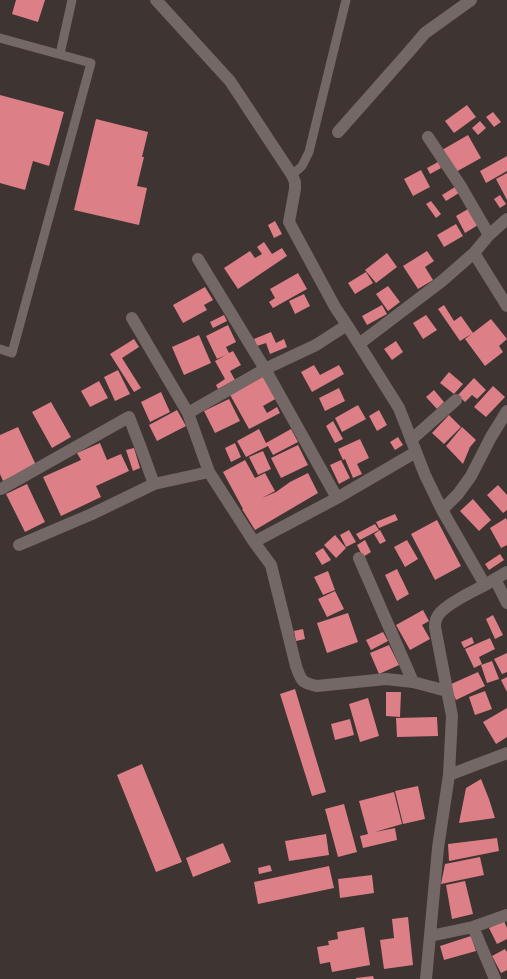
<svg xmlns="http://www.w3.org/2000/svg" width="507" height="979" font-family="'Exo 2',sans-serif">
<rect width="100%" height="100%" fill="#3e3432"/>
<path fill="#dd7f86" d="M16 0H45L38 22 12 14Z
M0 95 64 112 49 166 33 161 25 190 0 183Z
M467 105 476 117 454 133 445 121Z
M493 112 501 122 494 127 486 117Z
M96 119 148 132 142 157H144L137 186 147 188 139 225 74 210Z
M480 121 486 128 478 135 472 128Z
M468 135 481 158 454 173 442 150Z
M507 156V171L486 183 480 171Z
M438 162 441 168 430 174 427 168Z
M421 170 430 187 413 196 404 179Z
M507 173V200L496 179Z
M455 187 459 193 446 201 442 195Z
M500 195 506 204 500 208 494 199Z
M431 201 441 214 436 218 426 204Z
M468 209 478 225 465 233 456 216Z
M275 221 282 234 274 238 268 225Z
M456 224 463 236 444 247 437 235Z
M264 242 272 254 282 248 287 256 238 289 224 268 250 251 255 258 262 254 257 247Z
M427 251 434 261 425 267 433 280 418 289 403 266Z
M387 253 397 267 376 283 365 270Z
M366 272 373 283 355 294 348 283Z
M298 273 307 289 273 308 269 302 275 298 270 289Z
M388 286 400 302 388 311 376 294Z
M205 287 213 300 204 305 207 310 183 323 173 305Z
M304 294 310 306 295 314 289 301Z
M382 305 387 314 367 325 362 316Z
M444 305 454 321 461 316 473 333 460 341 438 309Z
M224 315 227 321 213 328 210 322Z
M426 315 437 330 423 339 413 323Z
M491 319 507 339 499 346 503 352 485 366 465 339Z
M228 325 236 342 226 347 229 353 233 351 241 365 230 371 235 380 218 389 216 385 225 379 215 361 226 355 217 359 206 336Z
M271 332 276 343 284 339 287 347 270 354 266 343 257 346 254 339Z
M199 335 211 363 184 375 172 347Z
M134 339 139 347 122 358 141 388 134 392 110 354Z
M396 341 403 352 392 360 384 349Z
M314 365 320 375 339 365 344 374 312 392 301 372Z
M118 370 130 394 115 401 104 377Z
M449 372 463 384 454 394 440 383Z
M264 374 277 398 263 406 267 413 277 407 280 413 249 429 229 393Z
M474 378 486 390 477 399 472 395 465 402 458 395Z
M99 381 108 398 90 407 81 391Z
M493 386 505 397 486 417 474 407Z
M339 388 345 401 325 411 319 398Z
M434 390 444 402 437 409 426 397Z
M161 392 170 412 150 422 141 402Z
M229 399 240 421 215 433 204 411Z
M51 402 71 437 52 448 32 412Z
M358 405 366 419 342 432 335 418Z
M177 410 186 426 157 441 149 425Z
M379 410 387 425 377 431 369 416Z
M449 415 461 427 444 444 432 433Z
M333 421 343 439 335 443 326 426Z
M18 427 36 465 3 481 0 474V435Z
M462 427 476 440 470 447 463 464 446 446Z
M259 429 266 443 291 429 298 442 273 455 268 446 246 457 237 441Z
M398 437 403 445 395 450 390 442Z
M360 439 369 458 357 464 362 474 353 478 345 459 343 460 338 449Z
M100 443 107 460 121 454 129 471 96 486 101 497 61 516 43 477 81 460 77 453Z
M235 443 241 457 231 462 225 448Z
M298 445 308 465 281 478 271 458Z
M134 448 140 468 133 471 126 450Z
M263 451 271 469 258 475 249 457Z
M245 460 255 478 265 473 275 491 262 498 276 492 290 482 308 473 318 493 255 530 242 509H243L223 472Z
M341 460 350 478 339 484 330 465Z
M27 484 45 522 25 532 6 494Z
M498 485 507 495V510L503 513 487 495Z
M473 499 491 520 479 531 460 511Z
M395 514 398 520 379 528 376 522Z
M506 518 507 521V545L501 548 490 528Z
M437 520 461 566 435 580 411 534Z
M375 524 379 530 360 540 356 534Z
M349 530 356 542 346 547 340 535Z
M380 530 386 541 380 544 374 534Z
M335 535 346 548 336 558 324 545Z
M365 540 371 552 363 557 357 545Z
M407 540 418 559 405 567 394 547Z
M323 548 331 560 322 565 315 553Z
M500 554 504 560 489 570 485 564Z
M397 569 409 594 397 601 385 575Z
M328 571 335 590 323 595 314 577Z
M335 591 344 609 327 617 318 599Z
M423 610 429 621 422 625 430 639 410 650 396 625Z
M348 613 358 642 327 653 317 623Z
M493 615 503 635 495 639 486 619Z
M303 629 305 639 296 641 294 631Z
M383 632 388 641 371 650 366 640Z
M472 637 474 643 464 648 461 642Z
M490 638 495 649 479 657 482 664 474 668 465 649Z
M389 645 399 665 379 674 370 653Z
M507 653V672L502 674 494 659Z
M492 661 499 679 487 683 481 665Z
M478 672 485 686 456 700 449 685Z
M507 677V692L501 680Z
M295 689 326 792 312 796 280 694Z
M485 691 492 709 475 715 469 697Z
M386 692H401L400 717 386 716Z
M368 698 379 736 360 742 349 704Z
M507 708V737L496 744 483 722Z
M437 717 438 736 397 737 396 718Z
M350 719 354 735 335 740 331 724Z
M142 764 182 862 156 872 117 775Z
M481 779 489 799 495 818 459 823 466 788Z
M418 786 425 819 403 824 395 791Z
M394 792 402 824 375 832 395 828 397 840 363 848 360 836 368 834 359 801Z
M344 804 357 852 338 857 325 809Z
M326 834 329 855 289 861 285 841Z
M497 838 499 851 449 861 448 844Z
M223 843 231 862 193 877 186 858Z
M480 857 484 875 441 884 445 864Z
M270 865 272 871 259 874 258 868Z
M329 866 334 888 258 904 254 882Z
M372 875 374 893 340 898 338 879Z
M465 881 473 914 452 919 446 885Z
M408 917 413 965 384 969 380 940 394 938 392 919Z
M504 921 507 928V939L497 944 489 928Z
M364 927 370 965 332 972 330 962 320 964 317 947 329 945 328 941 338 939 337 932Z
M471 936 476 951 444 960 440 946Z
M505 949 507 952V970L501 973 492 956Z
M373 976 374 979H356V978Z"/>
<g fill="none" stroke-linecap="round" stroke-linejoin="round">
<path stroke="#736866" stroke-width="9" d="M0 38 91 63 12 353 0 349
M60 54 72 0
M292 175 302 166 309 152 346 0"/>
<path stroke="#736866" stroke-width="12" d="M156 0 230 81 292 175 295 182V189L289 222 335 307 347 325 399 408 425 475 442 510 485 585C473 591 448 603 440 613 436 617 435 621 435 627L452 716 449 775
M338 132 407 54 425 33 471 0
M428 137 460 185 489 235
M474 253 507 306
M198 259 265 369 337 498
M132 318 188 413 209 472 254 542 271 565 296 666C301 680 301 683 317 686L386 679 413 682 447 691
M359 344 442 281 474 253 489 235 507 219
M188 413 265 369 316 345 347 325
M411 440 456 400
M1 489 129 417 142 451 154 484
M442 510 458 494 471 476 491 437 507 411
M254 542 337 498 416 452
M19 545 92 514 154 484 209 472
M359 558 413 682
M495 579 507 572
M485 585 495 579 507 603
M473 927 495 979
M430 936 473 927 507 915
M426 979 438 848 449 775 507 753"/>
</g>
</svg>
